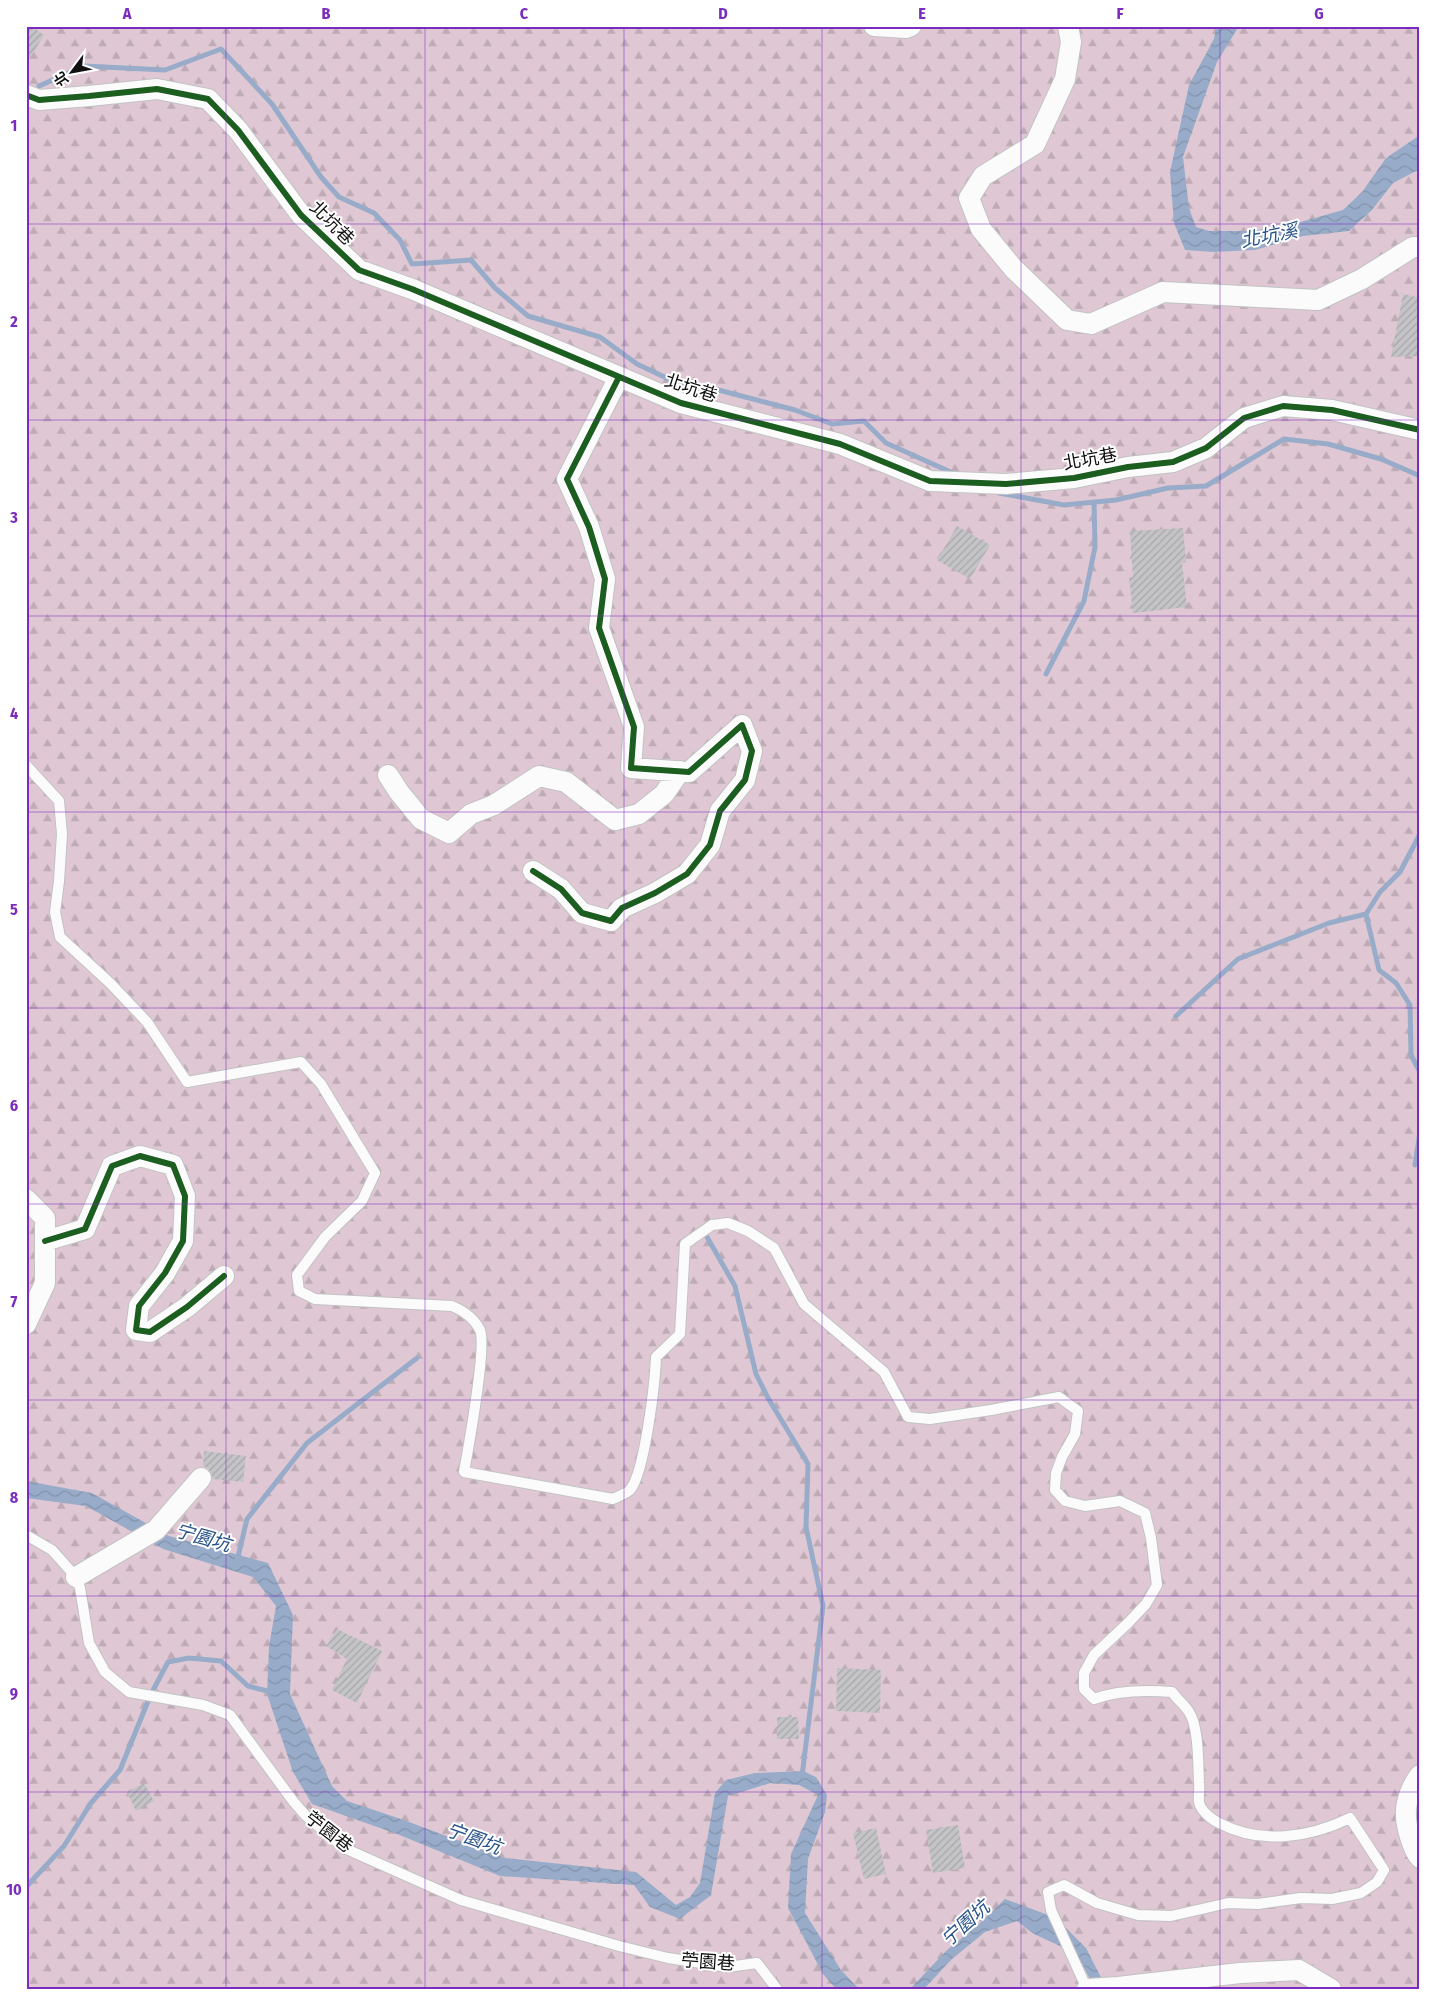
<svg xmlns="http://www.w3.org/2000/svg" width="1446" height="2015" font-family="'Fira Sans Condensed','Noto Sans TC',sans-serif">
<defs>
<pattern id="forest-firs" width="22" height="20" patternUnits="userSpaceOnUse" patternTransform="scale(1.25)"><rect width="22" height="20" fill="#dfc8d4"/><path d="M5 1l3.5 6h-7zM16 11l3.5 6h-7z" fill="#beabb5"/></pattern>
<pattern id="water-waves" width="16" height="10" patternUnits="userSpaceOnUse" patternTransform="scale(1.25)"><rect width="16" height="10" fill="#98acc9"/><path d="M0 5q4-4 8 0t8 0" fill="none" stroke="#8293ac"/></pattern>
<pattern id="building-hatch" width="6" height="6" patternUnits="userSpaceOnUse" patternTransform="scale(1.25)"><rect width="6" height="6" fill="#c4c4c7"/><path d="M-1 1l2-2M0 6l6-6M5 7l2-2" fill="none" stroke="#a7a7aa"/></pattern>
</defs>
<rect width="100%" height="100%" fill="#e8e6ea"/>
<path fill="url(#forest-firs)" d="M26 26H1420V1989H26Z"/>
<path fill="url(#water-waves)" d="M1216 26H1239L1217 62 1183 157 1189 208 1196 227 1209 231H1252L1290 225 1343 210 1362 192 1386 158 1420 135V169L1393 183 1372 210 1349 231 1303 236 1255 250 1213 252 1185 250 1174 223 1170 172 1189 85 1214 39Z
M26 1481 92 1493 169 1536 268 1563 293 1615 290 1694 332 1786 347 1801 401 1819 505 1858 636 1872 676 1905 690 1897 700 1883 715 1793 726 1780 755 1773 803 1771 816 1777 827 1795 825 1812 808 1859 805 1913 841 1970 859 1989H836L823 1974 788 1908 791 1854 818 1795 799 1785 771 1783 728 1796 711 1895 680 1919 650 1907 634 1885 500 1876 397 1834 312 1804 293 1772 267 1694 269 1646 276 1606 253 1577 163 1549 86 1506 26 1498Z
M1005 1899 1056 1918 1086 1948 1107 1989H1095L1077 1954 1034 1934 1017 1921 985 1932 952 1959 924 1989H910L947 1950 980 1923Z"/>
<g fill="none" stroke-linecap="round" stroke-linejoin="round">
<path stroke="#98acc9" stroke-width="5" d="M39 86 84 66 165 70 221 49 272 104 321 177 339 197 374 213 400 240 412 264 471 260 495 288 528 316 600 337 637 364 675 382 707 387 795 410 832 424 864 421 886 443 955 474
M999 493 1064 505 1116 500 1168 488 1206 486 1284 439 1328 444 1381 459 1420 476
M1046 674 1084 601 1095 547 1094 502
M1420 834 1400 872 1380 892 1366 914 1379 970 1396 983 1410 1005 1411 1055 1420 1072
M1176 1016 1238 959 1329 923 1366 914
M1415 1165 1420 1132
M707 1237 735 1286 756 1374 768 1398 808 1464 806 1527 823 1606 802 1776
M237 1561 247 1519 307 1443 417 1358
M26 1887 64 1846 91 1803 120 1770 151 1694 168 1662 189 1658 221 1661 248 1686 271 1692"/>
</g>
<path fill="url(#building-hatch)" d="M26 26H31L44 35 26 65Z
M1403 294 1420 298V356L1391 357Z
M957 526 990 545 970 579 937 560Z
M1183 528 1186 562 1182 563 1187 607 1133 613 1129 577H1133L1130 531Z
M204 1451 246 1456 243 1482 213 1479 209 1469 203 1466Z
M337 1629 382 1651 357 1703 332 1690 347 1659 326 1646Z
M837 1668 881 1670 880 1713 836 1711Z
M777 1717H798L799 1739H777Z
M144 1783 154 1801 136 1811 127 1792Z
M958 1825 965 1868 933 1873 926 1830Z
M876 1828 886 1874 864 1879 853 1833Z"/>
<g fill="none" stroke-linecap="round" stroke-linejoin="round">
<g stroke="#c2c2c3" stroke-width="12">
<path id="lane" d="M26 765 59 801 62 834 59 881 55 912 60 937 110 983 147 1022 187 1082 301 1062 321 1084 375 1173 362 1201 325 1237 297 1275 299 1291 315 1299 452 1306C464 1311 474 1318 480 1330 487 1345 468 1450 464 1472L613 1499C618 1496 626 1494 630 1490 645 1472 655 1382 656 1357L680 1334 685 1244 712 1225 728 1223 748 1231 774 1248 804 1304 884 1372 908 1417 930 1419 991 1410 1059 1397 1078 1411 1075 1434 1062 1457 1056 1473 1055 1490 1065 1501 1085 1506 1120 1501 1145 1513 1151 1538 1157 1585 1146 1604 1128 1623 1094 1655 1084 1673V1689L1094 1699C1118 1690 1146 1690 1172 1692 1177 1699 1185 1705 1189 1712 1199 1727 1198 1764 1199 1783 1200 1789 1198 1796 1199 1802 1200 1810 1212 1820 1219 1823 1261 1845 1309 1838 1350 1818L1384 1870 1377 1882 1361 1893 1332 1899 1301 1898 1258 1904 1228 1903 1171 1916 1138 1915 1097 1903 1064 1885 1048 1892 1051 1910 1087 1989
M26 1535 52 1550 76 1577 80 1588 89 1643 105 1672 129 1692 203 1705 230 1715 293 1801 306 1816 344 1848 461 1900 619 1946 668 1958 728 1967 757 1963 777 1989"/>
</g>
<g stroke="#c2c2c3" stroke-width="22">
<path id="street" d="M874 26 906 28 911 26
M1068 26 1071 42 1065 79 1035 144 983 176 969 198 981 229 1013 268 1067 320 1091 324 1163 292 1318 300 1362 279 1413 247H1420
M26 95 39 100 89 96 157 89 208 99 238 130 301 215 359 270 412 289 681 403 840 444 930 481 1006 484 1074 478 1128 467 1173 462 1206 448 1244 418 1283 406 1332 410 1420 430
M388 775 399 792 421 819 449 833 471 814 494 805 539 776 566 782 615 820 639 814 664 794 680 771
M533 871 561 889 582 913 611 921 622 908 655 893 687 874 710 845 720 811 745 780 752 751 742 725 689 772 631 768 634 727 599 628 605 579 589 527 567 479 619 377
M26 1199 45 1218V1283L26 1324
M45 1241 85 1229 112 1166 140 1156 173 1165 185 1196 183 1241 165 1273 139 1306 136 1330 150 1332 187 1307 224 1276
M76 1577 156 1530 201 1478
M1420 1775C1412 1785 1405 1802 1406 1816 1406 1827 1413 1850 1420 1858
M1087 1989 1118 1987 1240 1973 1299 1970 1331 1989"/>
</g>
<use href="#lane" stroke="#fcfbfc" stroke-width="10"/>
<use href="#street" stroke="#fcfbfc" stroke-width="20"/>
<g stroke="#fff" stroke-width="9">
<path id="cycleway" d="M26 95 39 100 89 96 157 89 208 99 238 130 301 215 359 270 412 289 681 403 840 444 930 481 1006 484 1074 478 1128 467 1173 462 1206 448 1244 418 1283 406 1332 410 1420 430
M533 871 561 889 582 913 611 921 622 908 655 893 687 874 710 845 720 811 745 780 752 751 742 725 689 772 631 768 634 727 599 628 605 579 589 527 567 479 619 377
M45 1241 85 1229 112 1166 140 1156 173 1165 185 1196 183 1241 165 1273 139 1306 136 1330 150 1332 187 1307 224 1276"/>
</g>
<use href="#cycleway" stroke="#1b5e20" stroke-width="6"/>
</g>
<path fill="none" stroke="#7b2cbf" stroke-width="1" stroke-opacity="0.55" d="M226 26V1989M425 26V1989M624 26V1989M822 26V1989M1021 26V1989M1220 26V1989M26 224H1420M26 420H1420M26 616H1420M26 812H1420M26 1008H1420M26 1204H1420M26 1400H1420M26 1596H1420M26 1792H1420"/>
<g text-anchor="middle" stroke-width="4" stroke-linejoin="round" paint-order="stroke">
<g font-size="18" fill="#101011" stroke="#fff">
<text transform="translate(332 223) rotate(45)" y="6">北坑巷</text>
<text transform="translate(691 388) rotate(18)" y="6">北坑巷</text>
<text transform="translate(1090 459) rotate(-10)" y="6">北坑巷</text>
<text transform="translate(329 1832) rotate(38)" y="6">苧園巷</text>
<text transform="translate(708 1962) rotate(4)" y="6">苧園巷</text>
</g>
<g font-size="19" font-style="italic" fill="#2a5489" stroke="#fff">
<text transform="translate(1269 235) rotate(-11)" y="7">北坑溪</text>
<text transform="translate(203 1537) rotate(16)" y="7">宁園坑</text>
<text transform="translate(474 1838) rotate(20)" y="7">宁園坑</text>
<text transform="translate(965 1923) rotate(-42)" y="7">宁園坑</text>
</g>
</g>
<rect width="1446" height="2015" fill="none" stroke="#ffffff" stroke-width="55"/>
<g transform="translate(72 72) rotate(238)" stroke="#ffffff" stroke-width="4" paint-order="stroke">
<path d="M0-4L9 19L0 12L-9 19Z" fill="#101011"/>
<text y="-8" font-size="14" font-weight="bold" text-anchor="middle" fill="#101011">北</text>
</g>
<rect x="28" y="28" width="1390" height="1960" fill="none" stroke="#7b2cbf" stroke-width="2"/>
<g font-size="16" text-anchor="middle" font-weight="bold" fill="#7b2cbf">
<text x="127" y="19">A</text>
<text x="326" y="19">B</text>
<text x="524" y="19">C</text>
<text x="723" y="19">D</text>
<text x="922" y="19">E</text>
<text x="1120" y="19">F</text>
<text x="1319" y="19">G</text>
<text x="14" y="131">1</text>
<text x="14" y="327">2</text>
<text x="14" y="523">3</text>
<text x="14" y="719">4</text>
<text x="14" y="915">5</text>
<text x="14" y="1111">6</text>
<text x="14" y="1307">7</text>
<text x="14" y="1503">8</text>
<text x="14" y="1699">9</text>
<text x="14" y="1895">10</text>
</g>
</svg>
